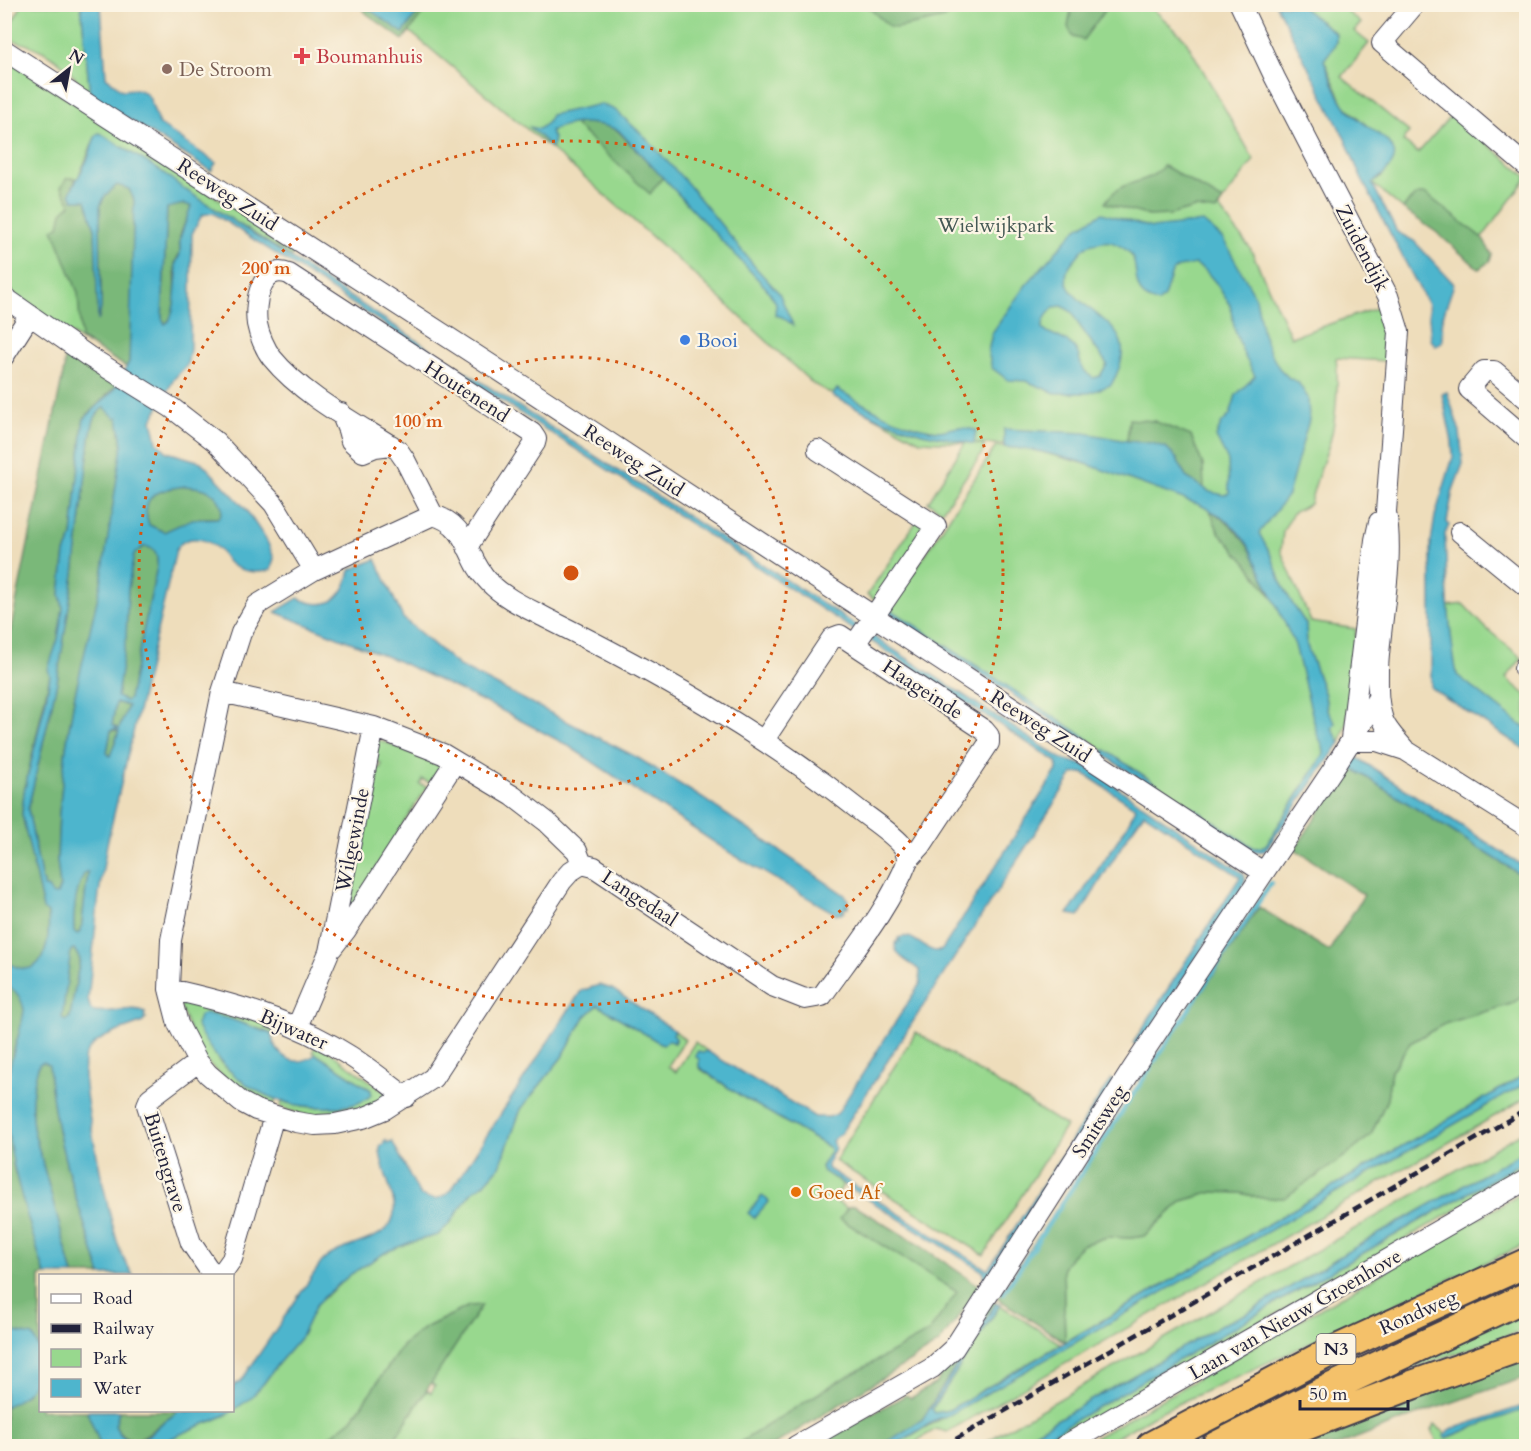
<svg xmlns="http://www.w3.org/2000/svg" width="1531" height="1451" font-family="Cardo,serif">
<rect width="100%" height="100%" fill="#fcf5e5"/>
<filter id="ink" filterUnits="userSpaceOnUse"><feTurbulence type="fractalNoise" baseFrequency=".0167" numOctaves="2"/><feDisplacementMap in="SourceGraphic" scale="12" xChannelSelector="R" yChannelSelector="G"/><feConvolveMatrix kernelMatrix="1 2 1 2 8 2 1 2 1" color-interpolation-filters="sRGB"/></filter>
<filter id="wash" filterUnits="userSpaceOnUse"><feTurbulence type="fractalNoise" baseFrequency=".008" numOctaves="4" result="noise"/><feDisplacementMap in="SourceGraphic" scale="24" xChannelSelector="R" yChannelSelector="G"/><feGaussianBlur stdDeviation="1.35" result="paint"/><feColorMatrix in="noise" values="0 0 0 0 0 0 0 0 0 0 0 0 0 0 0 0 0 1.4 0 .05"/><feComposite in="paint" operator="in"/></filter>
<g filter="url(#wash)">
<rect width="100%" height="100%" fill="#edb"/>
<path fill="#98d88e" stroke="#5d7d64" stroke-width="1.5" d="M1148 4 1185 39 1254 160 1218 207 1250 248 1291 337 1383 306 1389 332 1386 361 1336 358C1339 380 1336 420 1330 442 1323 463 1315 482 1310 504L1293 513 1283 531 1281 551 1311 622 1356 629 1347 722 1340 743 1332 728 1335 723 1327 710 1325 695 1307 646 1306 624 1293 605 1328 757 1319 773 1314 769 1266 845 1259 848H1254L1105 750 1104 751 1088 739 889 610 996 446 1034 450 1090 465 1050 446 974 443 984 445 983 452 942 511 928 502 965 443 920 441 813 384 704 283 588 180 378 5Z
M22 5H81L90 95C64 63 46 46 5 39V34Z
M1299 5H1339L1361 23 1354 31 1369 43 1342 77 1409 132 1403 141 1418 153 1452 114 1526 176V179L1482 238 1426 195 1409 201 1403 209 1372 183 1382 177 1366 125 1344 105 1324 60 1336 43V33Z
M5 57 296 250 291 257 184 189 161 171 99 133C89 144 88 159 80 172L87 344 5 291Z
M918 519 931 528 880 603 867 595Z
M1463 604 1487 629 1522 658 1506 678 1526 695V726H1522L1457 676 1450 642 1448 606Z
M378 740 391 744 439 765 440 768 430 783 422 779 420 784 427 787 400 829 343 926 372 765 380 768 382 764 374 760Z
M1526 994V1074L1065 1342 1063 1268 1071 1256 1082 1245 1107 1237 1131 1238 1144 1236 1182 1201 1213 1192 1240 1193 1262 1198 1316 1177 1371 1135 1387 1099 1391 1071 1410 1043 1444 1024 1511 1004Z
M182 999 279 1026 274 1034 230 1019 217 1059C234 1077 253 1089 276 1099L273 1107 252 1102 200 1056 178 1001Z
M598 1005 663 1044 669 1039 673 1043V1034L675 1031 685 1040 668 1066 676 1072 695 1042 707 1051 703 1054 698 1052 695 1056 699 1059V1068L741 1096 830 1148V1152L821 1167 822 1169 843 1185 834 1200 972 1290 934 1340 751 1446H390L427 1390 431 1393 435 1386 431 1383 469 1306 423 1329 403 1345 352 1419 318 1446H157L176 1436 228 1414 264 1383 277 1365 301 1337 316 1305 351 1274 386 1252 411 1242 438 1235 450 1223 471 1193 484 1184 500 1166 521 1109 562 1057 585 1017Z
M916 1032 1066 1126 984 1255 835 1161Z
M316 1042 392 1097 376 1107 316 1119 280 1107 282 1102C305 1107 347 1113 368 1098L371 1090 313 1052Z
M1526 1083V1098L947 1432 936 1429 918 1440 916 1446H893Z
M1526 1130V1150L1347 1252 1248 1313 1225 1323 1011 1446H978Z
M1526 1160V1169L1106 1413 1048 1446H1031L1302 1288Z
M1526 1191V1244L1162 1411 1101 1446H1080Z
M1526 1302V1329L1352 1390Z
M1000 1305 1061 1344 949 1410 935 1413 932 1409Z
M1526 1409V1446H1486L1477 1440 1473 1446H1438L1432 1429 1434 1424 1445 1433 1447 1438 1489 1421Z"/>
<path fill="#7ab879" stroke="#4e6d5a" stroke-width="1.5" d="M359 5 411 19 423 5H429L403 40 367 14Z
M866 5H933L948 15 945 18 897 28 890 27Z
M1072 5V4L1109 5 1083 40 1073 37 1068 27Z
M585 122 603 125 617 130 663 177 650 194 574 124Z
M1163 166 1170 169 1223 201 1216 211 1195 208 1170 215 1149 216 1105 203C1121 176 1146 188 1163 166Z
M67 178H76L70 193 73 200H86L95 229 99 318 101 308 100 206 104 196 117 185 129 189 134 200 131 335 129 362 126 367 81 339 78 293 53 229 59 226 62 212 71 204 61 187Z
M1419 194H1426L1482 238 1492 254 1490 261 1479 269 1436 232 1403 209 1409 201Z
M184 204 191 205C189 217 182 226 180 237 179 242 180 247 180 252 179 256 175 260 175 265 175 280 179 315 165 324L162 318 167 207Z
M65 353 118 384 84 418 83 424 72 537 65 553 60 594 63 608 58 639 24 792 22 814 43 908 48 913C51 941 44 987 5 961V657L64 369Z
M104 407 115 417H118L122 445 119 472 98 602 75 694 66 747 59 814 57 860 60 886 57 894 53 896 44 887 42 882 28 809 57 682 74 574 90 439C92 426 93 415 104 407Z
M1129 419 1154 421 1191 436 1203 465 1204 489 1186 477 1177 459 1127 441Z
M186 486C191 487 197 487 201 488 214 491 228 506 219 518H199L164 532 149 525C138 494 161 489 186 486Z
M1210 510C1246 532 1256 558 1271 596L1249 566 1218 531Z
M143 547C156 546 158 556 157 567L129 699 126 701 117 697 126 638 128 589 134 553Z
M116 702 128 706 119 729 112 725Z
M111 730 119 731 110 756 107 753Z
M1347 765 1526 878V994L1511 1004 1444 1024 1410 1043 1391 1071 1387 1099 1371 1135 1347 1155 1284 1198H1262L1240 1193 1213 1192 1182 1201 1144 1236 1131 1238 1107 1237 1082 1245 1071 1256 1063 1268 1065 1342 997 1298 1259 907 1329 951 1364 895 1295 849 1326 802Z
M88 871 81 931 78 934 74 932C73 916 73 881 88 871Z
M71 949H74L80 958 70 1017 65 1021 62 1018Z
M5 984 16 991 22 1000 24 1010 22 1025 12 1054 13 1166 45 1275 40 1276V1410L87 1411 101 1446H5V1407L26 1394 31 1386 7 1338 5 1342Z
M45 1062 49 1064C53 1137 79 1207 101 1275H73L33 1128C30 1105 32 1085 39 1063Z
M855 1206 916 1243 981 1287 938 1344 772 1446H734L832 1385 929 1332 957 1292 840 1219 848 1207Z
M991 1300 996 1303 920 1423 881 1446H814L906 1395 911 1398 936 1383Z
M482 1305 390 1446H318L352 1419 403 1345 423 1329 469 1306Z
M1526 1348V1377L1416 1415 1336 1446H1276Z
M119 1411H178C174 1416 169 1418 163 1422 146 1436 130 1451 115 1426Z"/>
<path fill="#4eb5cd" stroke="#386c84" stroke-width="1.5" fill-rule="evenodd" d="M81 5H101L106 77 122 90 136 89 144 92 149 97 159 124 216 163 211 171 90 95Z
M363 5 423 4V5L403 33Z
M1276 5H1299L1335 33C1340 43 1329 52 1324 60 1330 75 1336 94 1346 107 1369 136 1426 146 1372 183L1397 232 1414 241 1454 284 1442 319 1443 341 1436 346 1431 340 1428 305 1361 178 1346 141Z
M601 104 615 110 643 135 688 184 756 268 779 293 793 325 782 317 775 315 776 303 767 289 618 130C594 121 573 120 550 131L554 138 552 148 530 127 539 129 547 123 551 115Z
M100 133 161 171 184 189 1062 759 1084 765 1244 874 1245 880 1243 885 1140 1047 1133 1043 1240 877 1144 813 1127 837 1079 916 1068 914 1125 829 1136 808 1083 773 1073 774 841 1133 832 1141 835 1148 827 1165V1168L986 1269 989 1268 1111 1079 1117 1084 987 1280 983 1278 984 1272 823 1171 821 1167 830 1152V1148L741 1096 699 1067V1059L695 1056 698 1051 703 1053 707 1051 815 1117H829L837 1114 921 982 919 970C910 962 894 957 895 943L898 944 896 942 898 940 900 941 898 938C915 930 925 956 942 950L1057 770V762L213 213 202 215 192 234 190 349 187 365 174 379 152 420 157 442 167 452 201 462 245 508 267 541 274 558 271 570C258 574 240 572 229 563 225 559 222 552 217 548 205 537 184 534 176 550L107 844 99 894 88 1000 91 1010C109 1016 130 1004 145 1012L143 1013H145L144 1018H146L143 1022C125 1030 93 1036 85 1056 77 1075 110 1222 119 1247 122 1257 128 1266 133 1275H101C79 1207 53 1137 49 1065L44 1062 39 1064C32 1085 30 1106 33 1128L73 1275H45C28 1217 0 1143 7 1081 10 1057 21 1034 24 1010 21 996 16 991 5 984V961C43 987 51 942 48 913L43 909 22 814 24 792 46 699 50 676 48 669 58 639 63 608 60 594 65 553 72 537 83 424 84 419 114 390 129 362 134 200 129 189 117 185 105 196 100 206 101 308 98 321 95 229 86 200H73L70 193C75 182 81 173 86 162 91 153 91 143 97 134ZM184 204 191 206 180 238V254L175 265 177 274 174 305 170 320 165 324 162 318 167 208ZM104 407 115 418 118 417 122 445 101 583 75 694 66 747 59 813 57 860 60 886 57 894 53 895 47 887H44V882H42L28 809 57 682 74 574 90 439C92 426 93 415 104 407ZM186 486C191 487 197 487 201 488 214 491 228 506 219 518L192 519 164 532 149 525C138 494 161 489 186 486ZM143 547C156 546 158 556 157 567L129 699 126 701 117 697 126 638 128 589 134 554ZM116 702 128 706 119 729 112 725ZM115 729 119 731 110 756 107 753 111 730ZM85 872H88L81 931 78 934 74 932C73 910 75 891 85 872ZM74 949 80 959 70 1017 65 1021 62 1018 71 950Z
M1102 213 1152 228 1203 222 1223 239 1256 298 1263 334 1270 352 1279 368 1289 378 1298 382 1308 398 1309 420 1288 495 1259 533 1272 557 1280 580 1292 603 1306 624 1307 646 1325 695 1327 710 1335 723 1332 728 1340 743 1265 851 1254 852 1248 849 1102 754 1105 750 1254 848H1259L1266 845 1324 754 1323 746 1317 734 1295 645 1248 545 1235 528 1221 516 1200 505 1078 461 1034 450 1004 447V429L1085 433 1127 441 1152 443 1167 448 1177 459 1186 477 1210 492 1224 495 1229 493 1228 461 1216 437 1221 424 1230 415 1236 395 1255 376 1244 355 1235 331 1230 305 1216 283 1205 270 1195 264 1179 267 1172 272 1164 297 1158 303C1152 301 1146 299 1142 294 1129 275 1145 256 1116 244 1111 242 1109 241 1103 242 1082 246 1087 245 1074 260 1042 296 1116 312 1122 346 1124 360 1118 373 1111 385L1089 393H1055L1026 381 1008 380 992 368 988 352 992 333 1025 286 1077 228ZM1062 306 1072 312 1077 322 1107 364 1100 376 1093 378C1074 365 1084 356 1073 346 1066 339 1053 335 1043 330 1042 319 1047 315 1054 307Z
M837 389C866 406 897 424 931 430 940 432 945 430 953 428 960 426 969 429 976 430L974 444 922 433 880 419 832 396Z
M1447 392 1460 432 1463 464 1453 490 1447 522 1449 525 1445 534C1447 582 1448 628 1457 675L1522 726H1526V750L1431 688V542L1435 516 1453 457 1452 442 1442 394Z
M376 559 403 618 459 666 638 758 702 798 846 896 848 901V907L845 905 847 908 842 910 845 912 841 914H836L732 854 567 745 499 709 398 661 275 612 298 598C327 612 344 600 350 570Z
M890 609 1088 739V741L1086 743 887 612Z
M1353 755 1526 868V878L1347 765Z
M599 985 612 989 675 1031 673 1034 676 1038 674 1043 669 1040 663 1045 598 1005 585 1017 562 1057 521 1109 500 1166 484 1184 471 1193 450 1223 438 1235 411 1242 386 1252 351 1274 326 1295 316 1305 301 1337 277 1365 264 1383 251 1398 228 1414 176 1436 157 1446H101L87 1411H119L115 1426C128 1451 144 1441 160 1425 165 1420 173 1417 178 1411L232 1410 233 1386 241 1381 321 1263C341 1239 399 1246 394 1204 391 1184 379 1164 380 1145L384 1144V1141L386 1140 387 1143 392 1141 420 1195C435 1201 441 1200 452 1189L581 991Z
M205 1013 230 1019 271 1034C276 1057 295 1070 316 1054L371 1090V1095C361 1105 345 1107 331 1107 270 1110 223 1078 196 1025L199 1016Z
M1526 1074V1083L944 1418H939L893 1446H881L923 1419 996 1303 1000 1305 932 1409 935 1413 949 1410Z
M1526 1150V1160L1302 1288 1031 1446H1011L1225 1323 1248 1313 1347 1252Z
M762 1196 769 1201 754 1218 748 1213Z
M15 1332 33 1336C44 1352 41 1380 25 1394 20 1400 11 1403 5 1407V1342Z
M1526 1405V1409L1474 1427 1446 1438 1444 1436 1452 1429Z"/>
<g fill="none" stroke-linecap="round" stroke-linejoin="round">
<path stroke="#4eb5cd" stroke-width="4.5" d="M1003 1294 1271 883"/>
</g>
</g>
<g filter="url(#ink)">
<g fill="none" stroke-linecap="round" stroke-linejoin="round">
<g stroke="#413e4e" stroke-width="22">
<path id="minor" d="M1240 4 1275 78 1388 296 1399 332 1386 512C1395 561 1380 620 1378 670 1378 687 1377 703 1383 720 1387 731 1398 741 1405 750
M1415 4 1382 43 1526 166
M4 50 491 365 1263 872
M4 297 88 356 172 408 216 442 274 504 314 570
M4 356 30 315
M1526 398 1494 371H1484L1469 389 1526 438
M341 413 348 430 351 441 363 452 375 447 391 445
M818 450 936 526 855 644
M433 515C470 525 465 558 489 582 504 598 527 608 546 618 656 673 758 730 855 807 870 819 888 830 901 844 905 848 906 855 908 860 889 909 852 953 822 996L805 999 772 986 594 867 582 864 571 871 562 881 433 1078 385 1109 363 1118 335 1124 315 1125 296 1122 256 1110 241 1102 208 1074 198 1062 178 1024 169 989 171 940 222 692 241 633 257 605 314 570Z
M433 515 405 460 398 450C356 423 303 396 272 358 265 349 259 335 257 324 254 304 260 263 289 274L532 433 536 439 535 443 467 547
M1460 532 1526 586
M1526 664 1524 669 1526 671
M222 692 374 727 443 754 513 796 547 822 577 851 582 864
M1351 739 1375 540 1379 522
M764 740 832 638 840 635 984 730 989 736V743L921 846 908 860
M1351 741H1377L1405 750 1526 826
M332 948 346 930 455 762
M169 989C232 1003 294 1020 350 1056 369 1068 387 1083 406 1097
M297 1027 329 952 374 727
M198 1062 150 1098 147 1105 191 1243 208 1268 218 1276
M220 1276 232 1259 274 1116
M796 1446 932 1368 954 1348 1133 1068 1333 769 1378 698
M1064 1446 1526 1180"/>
</g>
<g stroke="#413e4e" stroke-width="32">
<path id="highway" d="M1151 1446 1324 1355 1526 1263
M1216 1446 1328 1389 1526 1297
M1253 1446 1412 1385 1526 1345"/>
</g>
<use href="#minor" stroke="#fff" stroke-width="20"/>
<use href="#highway" stroke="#f4c16a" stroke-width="28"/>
<path stroke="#22223b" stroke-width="4.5" stroke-dasharray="9 4.5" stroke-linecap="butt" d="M944 1446 1526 1110"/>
</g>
</g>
<g fill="none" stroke="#d45411" stroke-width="3" stroke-dasharray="3 6">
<circle cx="571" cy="573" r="216"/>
<circle cx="571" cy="573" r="432"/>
</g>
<path fill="#e0444e" stroke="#fcf5e5" stroke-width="2" d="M299 47h6v6h6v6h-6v6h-6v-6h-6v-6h6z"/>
<circle fill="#8d6e63" stroke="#fcf5e5" stroke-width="2" cx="167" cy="69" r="6"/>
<circle fill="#3f7fe0" stroke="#fcf5e5" stroke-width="2" cx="685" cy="340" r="6"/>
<circle fill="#e8710a" stroke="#fcf5e5" stroke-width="2" cx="796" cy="1192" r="6"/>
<g text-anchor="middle" stroke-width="4.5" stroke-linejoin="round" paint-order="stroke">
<rect fill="#fcf5e5" stroke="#63616e" stroke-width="1.5" x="1316.5" y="1334" width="39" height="30" rx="4.5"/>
<g font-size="18" font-weight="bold" fill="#22223b">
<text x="1336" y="1355">N3</text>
</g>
<g font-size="20" fill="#be3a42" stroke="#fcf5e5" text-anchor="start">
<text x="316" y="63">Boumanhuis</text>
</g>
<g font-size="20" fill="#785e54" stroke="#fcf5e5" text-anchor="start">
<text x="179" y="76">De Stroom</text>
</g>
<g font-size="20" fill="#22223b" stroke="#fcf5e5">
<text transform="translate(228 194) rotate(33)" y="7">Reeweg Zuid</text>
<text transform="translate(1363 248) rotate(63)" y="7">Zuidendijk</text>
<text transform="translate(467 391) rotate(33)" y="7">Houtenend</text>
<text transform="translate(634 460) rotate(33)" y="7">Reeweg Zuid</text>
<text transform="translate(923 689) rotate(33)" y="7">Haageinde</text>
<text transform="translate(1041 726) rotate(33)" y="7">Reeweg Zuid</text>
<text transform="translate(352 840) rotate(-79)" y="7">Wilgewinde</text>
<text transform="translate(640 898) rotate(33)" y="7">Langedaal</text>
<text transform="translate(294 1029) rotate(24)" y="7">Bijwater</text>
<text transform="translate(1099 1121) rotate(-57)" y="7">Smitsweg</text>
<text transform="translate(166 1162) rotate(73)" y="7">Buitengrave</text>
<text transform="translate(1418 1312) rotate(-24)" y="7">Rondweg</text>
<text transform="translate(1295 1314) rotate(-30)" y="7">Laan van Nieuw Groenhove</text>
</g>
<g font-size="20" fill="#455954" stroke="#fcf5e5">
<text x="996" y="232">Wielwijkpark</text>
</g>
<g font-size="20" fill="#366cbe" stroke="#fcf5e5" text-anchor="start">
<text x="697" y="347">Booi</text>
</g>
<g font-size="20" fill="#c56008" stroke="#fcf5e5" text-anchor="start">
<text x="808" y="1199">Goed Af</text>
</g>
</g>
<circle cx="571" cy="573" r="9" fill="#d45411" stroke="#fcf5e5" stroke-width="3"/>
<g font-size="18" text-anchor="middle" font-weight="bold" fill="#d45411" stroke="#fcf5e5" stroke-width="4.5" stroke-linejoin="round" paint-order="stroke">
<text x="266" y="274">200 m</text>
<text x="418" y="427">100 m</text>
</g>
<rect width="1531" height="1451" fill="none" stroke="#fcf5e5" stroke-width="24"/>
<rect x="39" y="1274" width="195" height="138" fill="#fcf5e5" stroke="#a5a1a1" stroke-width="1.5"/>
<rect x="51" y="1294" width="30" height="9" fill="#ffffff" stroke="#a5a1a1" stroke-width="1.5"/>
<text x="93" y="1304" font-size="18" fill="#22223b">Road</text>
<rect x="51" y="1324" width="30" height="9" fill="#22223b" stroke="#a5a1a1" stroke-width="1.5"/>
<text x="93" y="1334" font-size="18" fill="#22223b">Railway</text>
<rect x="51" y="1349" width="30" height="18" fill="#98d88e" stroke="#a5a1a1" stroke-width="1.5"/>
<text x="93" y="1364" font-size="18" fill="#22223b">Park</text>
<rect x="51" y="1379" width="30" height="18" fill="#4eb5cd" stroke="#a5a1a1" stroke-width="1.5"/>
<text x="93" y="1394" font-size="18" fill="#22223b">Water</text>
<g transform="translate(69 69) rotate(31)" stroke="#fcf5e5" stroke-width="4.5" paint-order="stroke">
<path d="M0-4.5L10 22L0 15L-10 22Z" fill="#22223b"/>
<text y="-9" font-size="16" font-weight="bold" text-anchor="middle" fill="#22223b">N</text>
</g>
<path d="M1300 1400v9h108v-9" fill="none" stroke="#22223b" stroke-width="3"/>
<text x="1309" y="1400" font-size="18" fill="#22223b" stroke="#fcf5e5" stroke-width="4.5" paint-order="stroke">50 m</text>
</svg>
